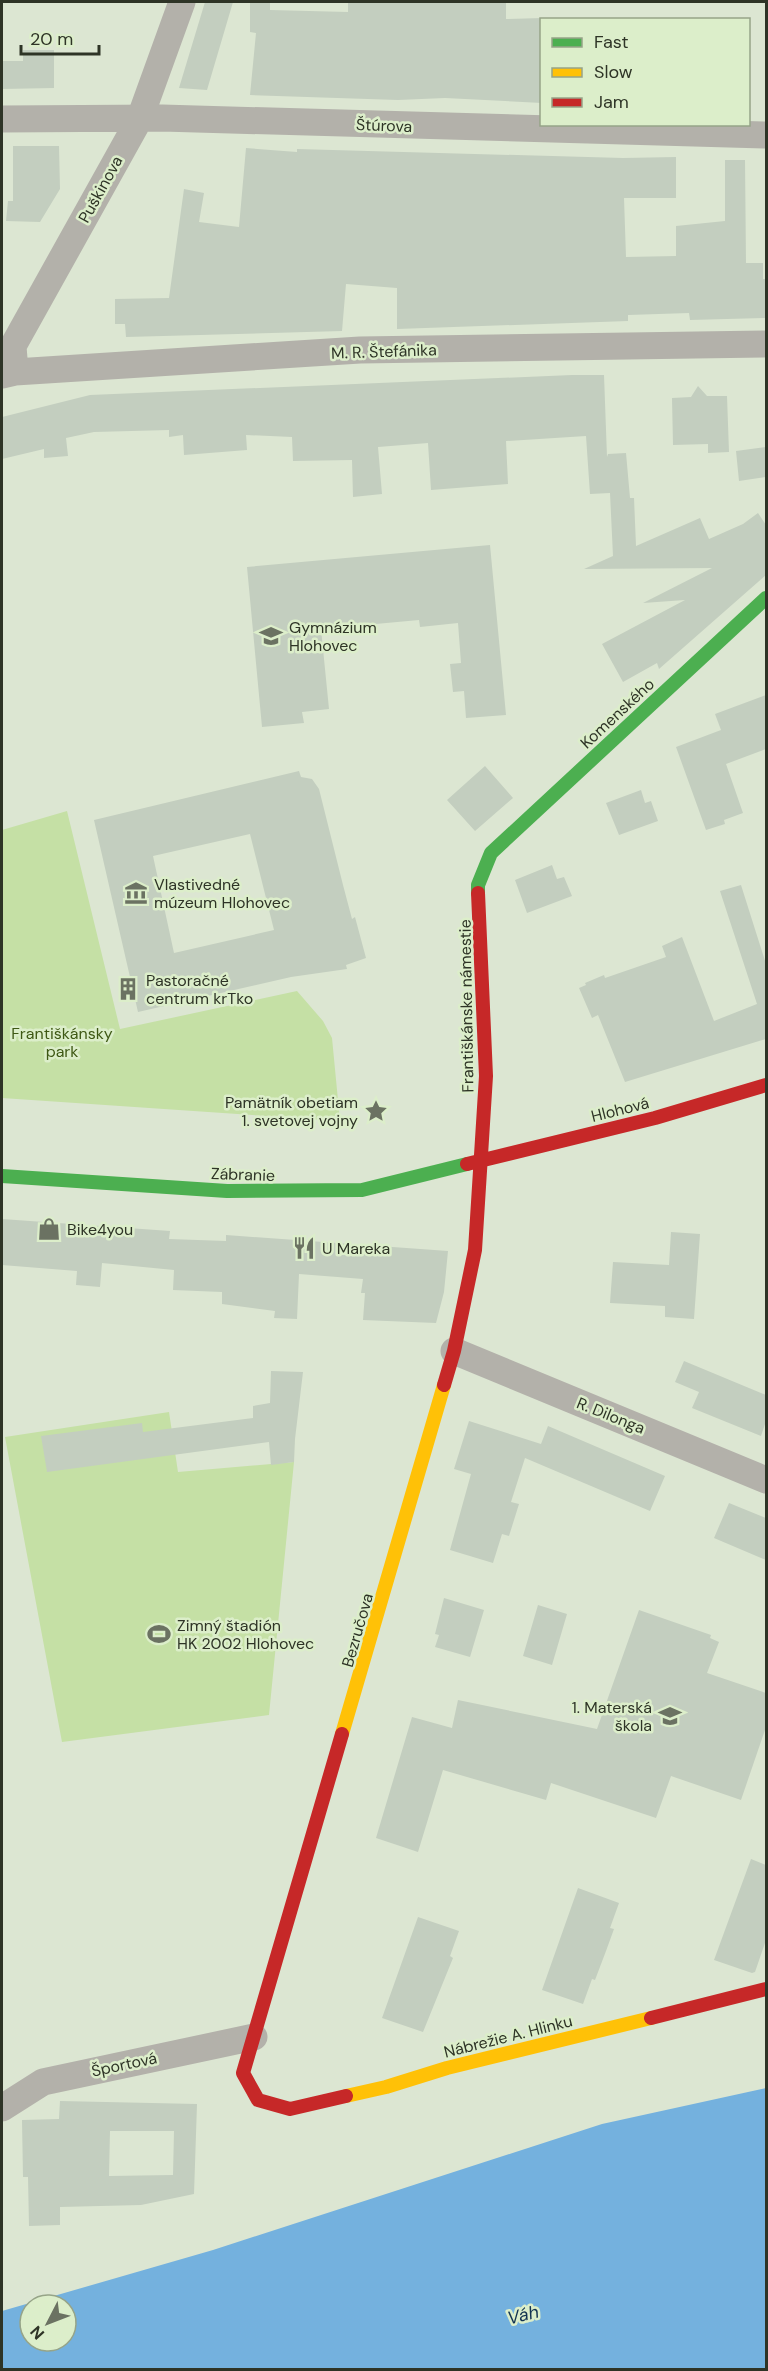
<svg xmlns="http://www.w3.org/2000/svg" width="768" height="2371" font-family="'DM Sans',sans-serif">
<rect width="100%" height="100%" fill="#dce6d2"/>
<path fill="#c5e0a5" d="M67 811 120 1029 297 991 323 1021 332 1038 340 1121 2 1098V830Z
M169 1412 178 1472 294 1462 269 1715 62 1742 5 1437Z"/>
<path fill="#74b1de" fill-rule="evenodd" d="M766 2088V2369H2V2311L213 2250 602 2124ZM30 2305H66V2341H30Z"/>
<path fill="#c3cebf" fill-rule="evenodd" d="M205 2H233L207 90 179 88Z
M250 2H270V10L348 12V2H506V19L542 18V103L445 98 398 100 250 95 256 33 250 32Z
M23 50H54V88L2 89V61H23Z
M13 146H59L60 189 40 222 6 221 8 201H13Z
M246 148 297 152V149L623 158 676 157V198H624L626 257 676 256V226L725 221V160H745L746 263H763V279H766V318L690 320 689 313 628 315V321L397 329V288L346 284 342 331 126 337 125 324H115V299L169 298 184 189 204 193 199 222 239 227Z
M572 375H604L607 457 608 454 626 453 630 498H634L636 546 700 518 709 539 743 524 758 513 766 525V575L659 669 657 663 623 682 602 644 685 600 643 603 712 568 584 569 613 556 610 493 590 494 586 436 506 441 508 484 431 490 428 443 378 447 382 494 353 497 352 460 293 461 292 437 246 435 247 450 184 455 183 435 169 437V430L94 432 66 438 68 456 44 458V449L2 459V417L90 395Z
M698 386 707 396H727L729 452 708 453V444L673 445 672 398 691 397Z
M766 447V477L739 481 736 451Z
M490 545 506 715 466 718 464 691 453 692 450 664 461 663 458 623 420 627 419 620 321 629 329 709 302 712 304 723 262 727 247 567Z
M766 695V749L726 764 743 813 724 820 725 824 706 830 676 747 721 730 715 714Z
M485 766 513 798 475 831 447 800Z
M299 771 301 777 312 779 319 789 343 885 352 919 355 917 366 958 346 965 347 969 291 977 138 1012 94 820ZM250 834 274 930 174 953 153 856Z
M641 790 645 803 651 801 658 821 619 835 606 803Z
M552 865 557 879 564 877 572 896 527 913 515 880Z
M741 885 766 964V1039L625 1082 598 1015 592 1018 579 988 586 985 585 983 604 975 605 978 666 957 662 946 682 937 714 1021 757 1004 720 891Z
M2 1219 170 1231 169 1239 226 1241V1235L448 1251 444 1292 436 1323 363 1320 365 1293H361L363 1279 299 1274 297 1319 274 1318 275 1311 222 1304V1292L173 1290 174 1270 102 1263 100 1287 76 1285 77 1271 2 1265Z
M671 1232 700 1234 694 1319 665 1317V1306L610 1303 613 1262 669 1265Z
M684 1361 766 1395V1421L761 1436 692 1408 699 1392 675 1382Z
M271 1371 303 1372 295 1439 294 1462 271 1465 269 1442 47 1472 41 1436 142 1423 143 1432 253 1418V1406L270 1403Z
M469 1421 541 1444 548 1426 665 1476 650 1511 525 1458 511 1502 519 1504 509 1536 502 1534 493 1563 450 1550 471 1474 454 1469Z
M729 1503 766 1518V1560L714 1538Z
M444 1598 484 1610 470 1657 435 1647 439 1635 435 1634Z
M538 1605 567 1614 552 1665 523 1656Z
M639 1610 711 1635 710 1638 719 1642 707 1673 766 1693V1727L741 1800 671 1776 656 1818 551 1783 546 1800 443 1770 418 1852 376 1838 412 1717 452 1728 458 1700 597 1729Z
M751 1859 766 1865V1940L755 1972 752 1973 714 1960Z
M578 1888 619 1903 610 1928 614 1929 606 1951 595 1980 592 1979 583 2004 542 1990Z
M418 1917 459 1931 450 1956 453 1958 423 2032 382 2018Z
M60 2101 197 2104 194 2194 141 2205 60 2207V2225L29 2226 28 2177H23L22 2120 59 2119ZM110 2131H174L173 2175 109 2176Z"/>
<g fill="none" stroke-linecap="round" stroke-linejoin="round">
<path stroke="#b3b1aa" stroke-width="27" d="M2 119 162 118 766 135
M15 372 13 346 140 118 182 2
M2 375 15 372 360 350 766 344
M454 1351 766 1480
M2 2108 43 2082 254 2037"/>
<path stroke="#4caf50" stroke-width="14" d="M478 893V885L491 853 766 598
M2 1176 227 1191 362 1190 467 1164"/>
<path stroke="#ffc107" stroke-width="14" d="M342 1734 444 1385
M346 2096 386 2087 447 2068 651 2018"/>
<path stroke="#c62828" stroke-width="14" d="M467 1164 655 1118 766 1085
M444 1385 454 1351 475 1250 486 1076 478 893
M342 1734 243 2073 258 2100 290 2109 346 2096
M651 2018 766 1989"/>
</g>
<defs>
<g id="school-bare" transform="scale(1.8)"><path d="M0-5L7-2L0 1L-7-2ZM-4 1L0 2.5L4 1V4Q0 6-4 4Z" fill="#6b7262" stroke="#dceeca" stroke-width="2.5" paint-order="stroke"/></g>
<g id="museum-bare" transform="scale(1.8)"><path d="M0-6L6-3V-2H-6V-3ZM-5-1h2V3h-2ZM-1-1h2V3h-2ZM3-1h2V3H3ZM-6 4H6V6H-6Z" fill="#6b7262" stroke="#dceeca" stroke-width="2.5" paint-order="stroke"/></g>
<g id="building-bare" transform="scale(1.8)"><path d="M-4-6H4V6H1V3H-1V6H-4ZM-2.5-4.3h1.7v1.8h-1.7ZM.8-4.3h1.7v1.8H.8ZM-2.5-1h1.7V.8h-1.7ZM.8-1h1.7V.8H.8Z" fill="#6b7262" stroke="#dceeca" stroke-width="2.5" paint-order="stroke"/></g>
<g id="sight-bare" transform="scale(1.8)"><path d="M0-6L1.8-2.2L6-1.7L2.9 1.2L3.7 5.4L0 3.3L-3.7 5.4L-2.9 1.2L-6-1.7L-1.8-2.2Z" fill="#6b7262" stroke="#dceeca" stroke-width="2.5" paint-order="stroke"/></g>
<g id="shop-bare" transform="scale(1.8)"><path d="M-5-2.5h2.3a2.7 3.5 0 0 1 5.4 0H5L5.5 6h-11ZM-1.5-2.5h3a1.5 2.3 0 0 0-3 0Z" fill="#6b7262" stroke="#dceeca" stroke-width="2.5" paint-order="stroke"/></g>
<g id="restaurant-bare" transform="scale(1.8)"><path d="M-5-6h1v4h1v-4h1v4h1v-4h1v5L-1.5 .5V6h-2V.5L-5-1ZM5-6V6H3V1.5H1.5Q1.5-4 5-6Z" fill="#6b7262" stroke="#dceeca" stroke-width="2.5" paint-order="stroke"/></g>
<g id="stadium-bare" transform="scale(1.8)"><path d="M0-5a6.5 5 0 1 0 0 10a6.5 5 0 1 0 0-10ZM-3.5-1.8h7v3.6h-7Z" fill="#6b7262" stroke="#dceeca" stroke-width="2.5" paint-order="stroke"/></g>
</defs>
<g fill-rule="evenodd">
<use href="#school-bare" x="271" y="636"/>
<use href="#museum-bare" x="136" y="893"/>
<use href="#building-bare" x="128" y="989"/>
<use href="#sight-bare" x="376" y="1111"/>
<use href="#shop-bare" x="49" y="1229"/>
<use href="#restaurant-bare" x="304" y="1248"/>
<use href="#stadium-bare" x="159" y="1634"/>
<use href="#school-bare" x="670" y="1716"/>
</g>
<g text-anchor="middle" stroke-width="5" stroke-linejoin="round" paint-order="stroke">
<g font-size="16" fill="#2e3426" stroke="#dceeca">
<text transform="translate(384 125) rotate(2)" y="6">Štúrova</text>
<text transform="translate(100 189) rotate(-61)" y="6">Puškinova</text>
<text transform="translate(384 351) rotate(-2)" y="6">M. R. Štefánika</text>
<text transform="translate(617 713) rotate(-43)" y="6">Komenského</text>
<text transform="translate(466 1006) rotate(-91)" y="6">Františkánske námestie</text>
<text transform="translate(620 1109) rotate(-14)" y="6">Hlohová</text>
<text transform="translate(243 1174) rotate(2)" y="6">Zábranie</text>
<text transform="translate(611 1415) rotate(22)" y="6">R. Dilonga</text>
<text transform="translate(357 1630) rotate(-74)" y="6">Bezručova</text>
<text transform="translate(508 2036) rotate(-14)" y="6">Nábrežie A. Hlinku</text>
<text transform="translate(124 2064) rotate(-12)" y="6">Športová</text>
</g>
<g font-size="16" fill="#2e3426" stroke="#dceeca" text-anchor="start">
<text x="289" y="633">Gymnázium<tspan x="289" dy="18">Hlohovec</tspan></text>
<text x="154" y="890">Vlastivedné<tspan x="154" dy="18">múzeum Hlohovec</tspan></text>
<text x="146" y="986">Pastoračné<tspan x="146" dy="18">centrum krTko</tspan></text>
<text x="358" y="1108" text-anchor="end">Pamätník obetiam<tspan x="358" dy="18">1. svetovej vojny</tspan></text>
<text x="67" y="1235">Bike4you</text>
<text x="322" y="1254">U Mareka</text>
<text x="177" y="1631">Zimný štadión<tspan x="177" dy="18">HK 2002 Hlohovec</tspan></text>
<text x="652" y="1713" text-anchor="end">1. Materská<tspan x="652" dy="18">škola</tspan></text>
</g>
<g font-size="16" fill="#3e5814" stroke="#dceeca">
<text x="62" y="1039">Františkánsky<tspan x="62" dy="18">park</tspan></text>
</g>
<g font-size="18" font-style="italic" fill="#123351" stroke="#dceeca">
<text transform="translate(523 2315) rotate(-13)" y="6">Váh</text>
</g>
</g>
<rect width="768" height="2371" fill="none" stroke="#2e3426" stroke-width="6"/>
<rect x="540" y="18" width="210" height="108" fill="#dceeca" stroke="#96a488" stroke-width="1.5"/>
<rect x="552" y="38" width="30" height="9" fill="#4caf50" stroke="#96a488" stroke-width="1.5"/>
<text x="594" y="48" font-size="18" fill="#2e3426">Fast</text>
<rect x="552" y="68" width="30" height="9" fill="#ffc107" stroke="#96a488" stroke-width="1.5"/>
<text x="594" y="78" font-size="18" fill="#2e3426">Slow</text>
<rect x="552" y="98" width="30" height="9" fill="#c62828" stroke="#96a488" stroke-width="1.5"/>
<text x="594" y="108" font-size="18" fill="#2e3426">Jam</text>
<g transform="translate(48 2323) rotate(228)"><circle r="28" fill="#dceeca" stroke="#96a488" stroke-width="1.5"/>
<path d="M0-4.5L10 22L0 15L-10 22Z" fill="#6b7262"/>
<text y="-9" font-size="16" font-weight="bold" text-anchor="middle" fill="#2e3426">N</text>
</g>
<path d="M21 45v9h78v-9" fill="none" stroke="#2e3426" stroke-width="3"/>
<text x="30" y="45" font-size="18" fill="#2e3426" stroke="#dceeca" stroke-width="4.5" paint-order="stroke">20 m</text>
</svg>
